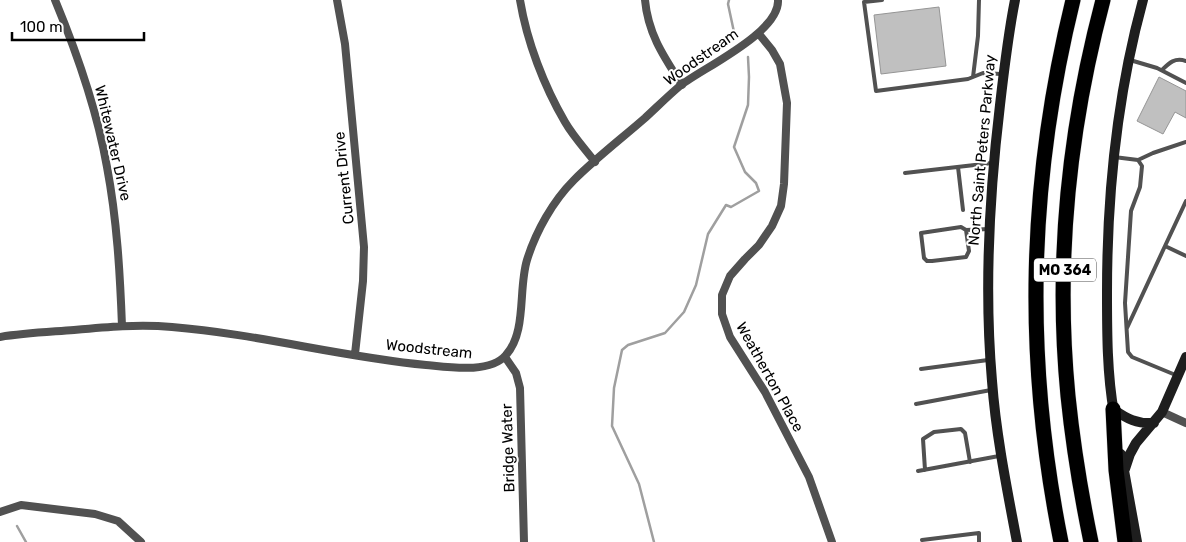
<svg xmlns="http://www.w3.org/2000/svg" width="1186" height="542" font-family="Rubik,sans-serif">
<rect width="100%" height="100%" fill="#fff"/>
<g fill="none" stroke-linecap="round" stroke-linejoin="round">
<path stroke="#9f9f9f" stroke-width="2.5" d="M729 0 728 4 734 32
M17 526 26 542
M654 542 639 484 612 426 614 388 622 350 628 345 665 333 684 312 696 285 708 234 726 205 731 207 759 191 756 183 745 172 734 147 748 105 749 77 748 57"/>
</g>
<path fill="#c0c0c0" stroke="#959595" d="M939 7 946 66 881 74 874 15Z
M1159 77 1186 91V118L1175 112 1163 134 1137 121Z"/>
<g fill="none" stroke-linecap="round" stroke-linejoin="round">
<g stroke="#dbdbdb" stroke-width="16">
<path id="highway" d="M1113 409 1116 470 1125 542
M1061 542C1024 358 1028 183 1073 0
M1091 542C1081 494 1073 445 1068 396 1055 263 1069 128 1103 0"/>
</g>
<path stroke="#515151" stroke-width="4" d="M882 0 864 2 876 91 968 79 983 73 1001 74
M1130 60 1157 68 1186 83
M1162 70C1169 63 1175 57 1186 61
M973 77 978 36 979 0
M1114 157 1138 160 1142 166 1140 187 1131 211 1125 303 1128 352 1132 357 1178 376
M1138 160 1153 153 1186 142
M958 167 963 210
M905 173 992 163
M1186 201 1165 246 1186 256
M966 230 969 251 966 257 932 261H927L924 258 921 233 961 227 966 230 989 229
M1127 328 1165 246
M921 369 988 360
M916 404 991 390
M925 470 923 439 934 432 961 429 965 433 970 462
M918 471 999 456
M922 540 979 533V542"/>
<path stroke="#515151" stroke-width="8" d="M55 0C77 53 97 110 107 167 117 220 120 273 122 326
M337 0 345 44 364 247 363 281 355 354
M520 0C527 42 544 86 565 122 573 136 585 149 595 162
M645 0C648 34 664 57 682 85
M759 34 772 50 780 64 787 103 784 184 781 206 772 226 759 245 745 259 730 276 722 295V314L730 337 765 392 809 477 832 542
M0 337C24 333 49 332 74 330 106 327 139 324 172 327 258 334 341 357 426 365 448 367 490 374 506 355 527 332 518 289 527 260 536 231 553 201 574 180 596 158 621 139 645 118 657 107 669 95 681 85 705 67 780 32 778 0
M505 357 516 373 520 388 524 542
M1162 412 1186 423
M0 512 21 505 95 514 118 521 141 542"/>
<path stroke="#1e1e1e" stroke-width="10" d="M1015 0C1008 35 1004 70 1000 105 989 197 984 289 992 381 996 435 1007 489 1017 542
M1113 409C1127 419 1137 424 1154 423
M1114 413C1107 374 1107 332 1107 292 1107 194 1117 95 1143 0
M1121 454 1137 542
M1125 469 1130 454 1136 443 1162 412 1186 357"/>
<use href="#highway" stroke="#000" stroke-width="15"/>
</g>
<g text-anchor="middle" stroke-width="4" stroke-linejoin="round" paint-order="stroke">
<rect fill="#fff" stroke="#4c4c4c" stroke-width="1" x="1034" y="258.5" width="62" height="23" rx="4"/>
<g font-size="14" font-weight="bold" fill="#000">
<text x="1065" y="275">MO 364</text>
</g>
<g font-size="15" fill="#000" stroke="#fff">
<text transform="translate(701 57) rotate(-35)" y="5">Woodstream</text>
<text transform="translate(113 143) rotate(77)" y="5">Whitewater Drive</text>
<text transform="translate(982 150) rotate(-85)" y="5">North Saint Peters Parkway</text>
<text transform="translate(344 178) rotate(-96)" y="5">Current Drive</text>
<text transform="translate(429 349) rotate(6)" y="5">Woodstream</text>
<text transform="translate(770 377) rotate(61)" y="5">Weatherton Place</text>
<text transform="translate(508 448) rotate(-92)" y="5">Bridge Water</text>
</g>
</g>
<path d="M12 32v8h132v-8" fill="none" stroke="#000000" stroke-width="2.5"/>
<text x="20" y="32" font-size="15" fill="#000000" stroke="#ffffff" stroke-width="4" paint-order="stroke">100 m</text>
</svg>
